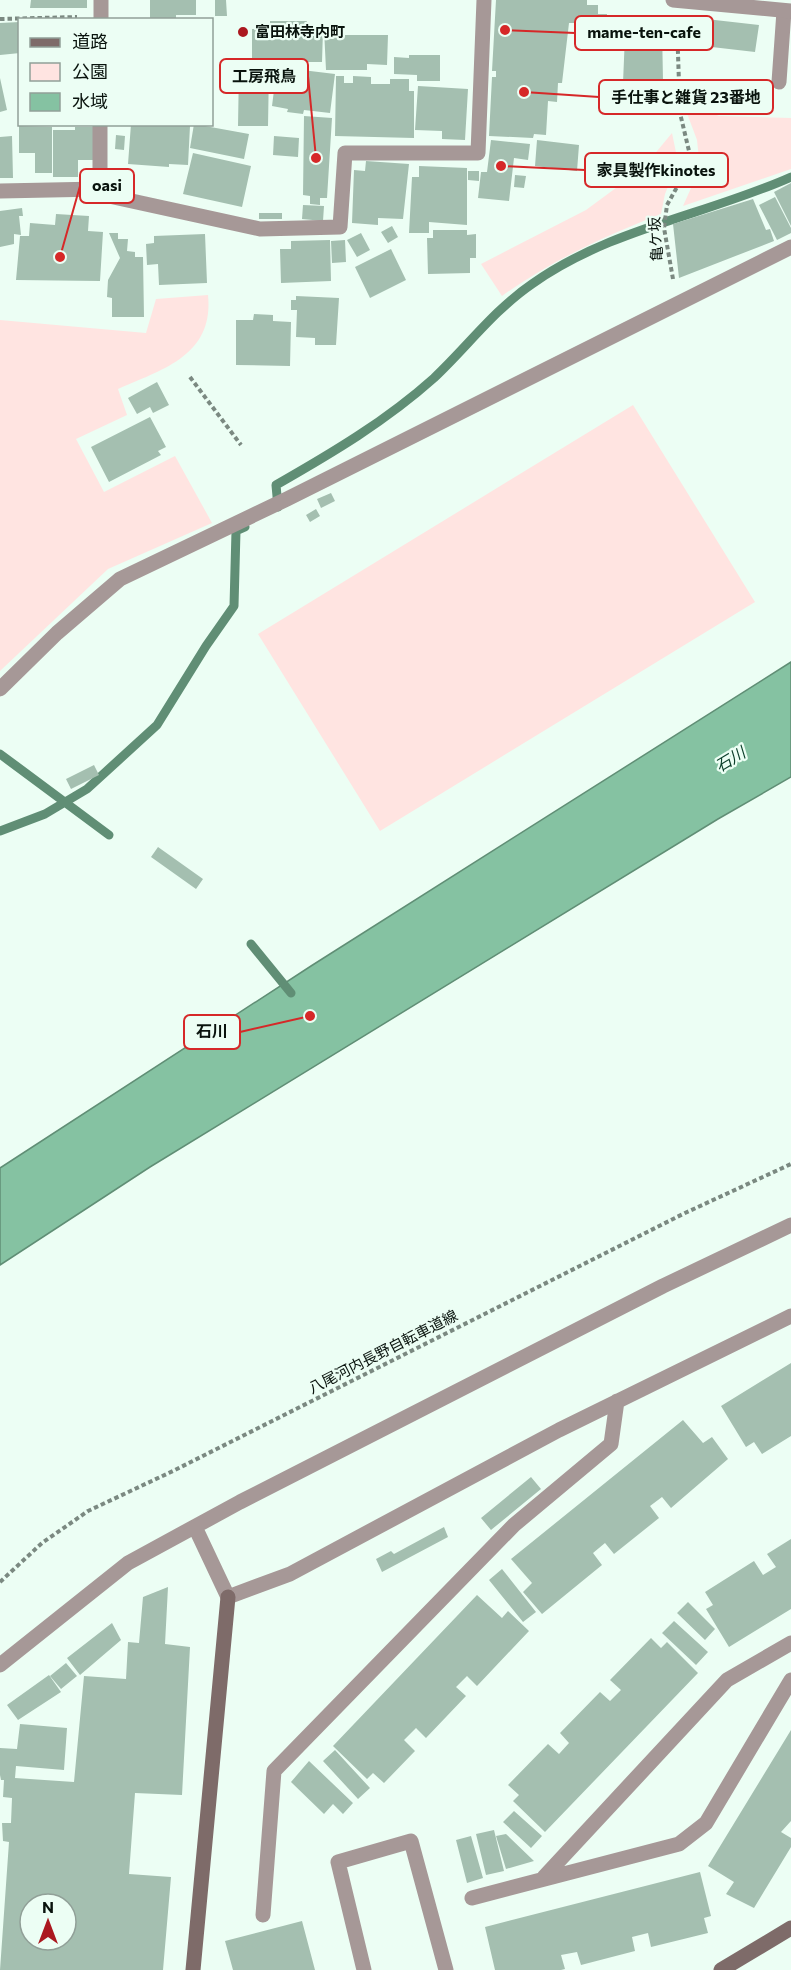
<svg xmlns="http://www.w3.org/2000/svg" width="791" height="1970" font-family="Commissioner,'Noto Sans JP',sans-serif">
<rect width="100%" height="100%" fill="#ecfef4"/>
<path fill="#ffe4e1" d="M682 100 719 116 791 118V169L683 206 700 168 697 140Z
M672 133 678 162 665 194 661 214C605 236 552 260 502 296L481 264 586 210 643 168Z
M208 295C214 355 164 369 118 389L127 415 76 439 104 492 175 456 212 523 108 569 0 671V320L146 333 156 299Z
M633 405 755 602 380 831 258 634Z"/>
<path fill="#85c2a2" stroke="#608e75" stroke-width="1.5" d="M791 662V777L718 819 150 1167 0 1265V1168L311 966Z"/>
<g fill="none" stroke-linecap="round" stroke-linejoin="round">
<path stroke="#608e75" stroke-width="9" d="M278 507 276 485C332 453 386 421 434 378 467 347 494 310 532 284 609 229 706 215 791 177
M0 754 109 835
M0 831 45 814 87 789 157 725 206 646 234 606 236 531 245 527
M251 944 291 993"/>
</g>
<path fill="#a4bfb0" fill-rule="evenodd" d="M31 0H87V8H30Z
M150 0H196V15H176V20H150Z
M215 0H226L227 16H215Z
M496 0H587V5H598V14H607L606 34 578 33 579 23H569L562 83H558L557 102 548 101 546 135 534 134 533 138 489 136 492 77H496V71H492Z
M706 19 759 25 755 52 703 46Z
M270 21H307V30H323L322 62H252V29H270Z
M20 22V53L0 55V23Z
M629 26 662 28 663 81H650L649 84 623 83 625 35H628Z
M324 29H344V35H388L387 65 367 64V70H326Z
M409 55H440V81H417V75L394 74V57L409 58Z
M277 67 335 74 330 113 304 110 303 114 287 112 288 109 272 106Z
M239 68H269L268 126H238Z
M336 76H344V83H353V76L371 77V84H390V79H409V91H414V138L335 136Z
M0 78 7 110 0 112Z
M727 79 767 83 766 92H773L771 111 725 107Z
M418 86 468 89 465 140 442 139V131L415 130Z
M304 116 332 118 327 198H320V205L310 204V196L303 195Z
M131 124 190 126 188 165 169 164V167L128 164Z
M194 124 249 134 244 159 190 148Z
M19 126 52 127V173H35V153H19Z
M75 127H93V160H78V177H53V130H75Z
M116 135 125 136 124 150 115 149Z
M12 136 13 178H0V137Z
M274 136 299 138 298 157 273 155Z
M491 140 530 144 528 160 514 158 509 201 478 198 481 172H487Z
M537 140 579 145 577 171 535 166Z
M193 153 251 166 242 207 183 194Z
M366 161 409 164 403 219 378 218V225L352 223 354 170 365 171Z
M419 166 467 168V225L429 222V233H409L412 177H419Z
M468 171H479V181L468 180Z
M515 175 526 176 524 188 514 187Z
M791 183V226L774 192Z
M775 197 791 228V233L777 240 759 205Z
M753 199 766 230 770 229 774 241 679 278 673 224Z
M303 205 324 206 323 221 302 219Z
M22 208 23 216H19L21 235 14 234V244L0 247V211Z
M259 213H282V219H259Z
M56 214 89 216 88 231 103 232 100 281 16 280 20 236H29L30 223 55 225Z
M392 226 398 237 388 243 381 232Z
M433 230H467V235L476 234V258H470V273L428 274 427 238H433Z
M109 233H118V239H128L127 251 135 252V257H143L144 317H112V298L107 297 108 280 120 258Z
M361 233 370 250 357 257 347 240Z
M205 234 207 283 159 285 158 264 147 265 146 244 154 243V236Z
M330 240 331 281 281 283 280 249H291V241Z
M345 240 346 262 332 263 331 241Z
M391 249 406 280 370 298 355 267Z
M296 296 339 298 336 345H315V338L296 337 297 310H291V300H296Z
M254 314 273 315V321L291 322 290 366 236 365V320H253Z
M157 382 169 405 153 413 150 407 137 414 128 398Z
M150 417 166 447 158 451 161 455 109 482 91 447Z
M331 493 335 501 321 508 317 499Z
M316 509 320 516 310 522 306 515Z
M94 765 99 775 71 789 66 779Z
M158 847 203 879 196 889 151 857Z
M791 1363V1436L762 1454 754 1442 746 1447 721 1406Z
M683 1420 703 1443 712 1437 728 1459 671 1508 662 1497 650 1506 659 1518 614 1554 605 1543 593 1553 602 1565 542 1614 523 1592 532 1583 511 1559Z
M531 1477 541 1489 491 1530 481 1518Z
M444 1527 448 1537 382 1572 376 1559 391 1551 394 1554Z
M791 1539V1609L729 1647 706 1609 713 1605 705 1592 754 1561 763 1575 776 1567 767 1554Z
M502 1569 536 1612 523 1622 489 1580Z
M168 1587 165 1644 190 1647 182 1795 135 1793 129 1874 171 1877 163 1970H0L9 1842 3 1841 2 1823H11L12 1798 3 1797 4 1780H1L0 1775V1748L17 1749 20 1724 67 1728 64 1770 16 1766 15 1778 74 1782 84 1676 126 1679 128 1642 139 1643 143 1597ZM30 1904H66V1940H30Z
M477 1595 502 1618 508 1611 529 1631 477 1686 467 1676 456 1687 466 1696 426 1738 416 1728 404 1740 415 1751 384 1783 373 1773 367 1779 333 1746Z
M688 1602 715 1629 705 1640 677 1613Z
M674 1621 708 1652 696 1665 662 1633Z
M112 1623 121 1640 80 1675 67 1658Z
M651 1638 661 1648 667 1642 698 1673 545 1832 513 1801 519 1795 508 1785 548 1744 559 1754 569 1743 560 1733 600 1692 610 1701 621 1690 610 1680Z
M66 1663 77 1676 61 1689 50 1676Z
M49 1675 61 1692 18 1720 7 1705Z
M791 1730V1821L781 1832 791 1838V1847L754 1908 726 1894 734 1882 708 1866Z
M335 1750 370 1788 358 1799 323 1761Z
M309 1761 353 1803 343 1814 333 1804 324 1814 291 1782Z
M514 1811 542 1836 531 1848 503 1822Z
M494 1830 504 1871 486 1875 476 1834Z
M506 1834 534 1861 506 1869 496 1836Z
M471 1836 483 1878 467 1883 456 1840Z
M700 1872 711 1916 704 1918 708 1933 651 1947 648 1933 632 1937 635 1951 581 1965 577 1952 561 1955 565 1969 561 1970H495L485 1927Z
M302 1921 315 1970H233L225 1941Z"/>
<g fill="none" stroke-linecap="round" stroke-linejoin="round">
<path stroke="#7b8981" stroke-width="4" stroke-dasharray="4.5 3" stroke-linecap="butt" d="M0 19 77 17
M673 279 664 228 667 205 687 169 689 151 680 113 677 24
M190 377 241 445
M0 1582 42 1543 88 1511 173 1471 685 1213 791 1164"/>
<path stroke="#a69897" stroke-width="15" d="M779 82 784 11
M228 1597 290 1574 559 1430 791 1316
M544 1877 727 1680 791 1643
M472 1898 679 1844 706 1823 791 1680
M263 1915 274 1771 514 1525 611 1444 617 1401
M364 1970 338 1862 411 1841 446 1970"/>
<path stroke="#a69897" stroke-width="15" d="M101 0V20
M673 0 791 11
M100 189V124
M0 191 100 189 109 196 260 229 340 227 345 153H478L484 0
M0 689 57 633 120 579 287 499 791 247
M195 1527 228 1597
M0 1665 128 1563 240 1502 663 1286 791 1225"/>
<path stroke="#7e6b69" stroke-width="15" d="M193 1970 228 1597
M721 1970 791 1928"/>
</g>
<circle fill="#ab181f" stroke="#ecfef4" stroke-width="2" cx="243" cy="32" r="6"/>
<g text-anchor="middle" stroke-width="4.5" stroke-linejoin="round" paint-order="stroke">
<g font-size="15" font-weight="bold" fill="#09130d" stroke="#ecfef4" text-anchor="start">
<text x="255" y="37">富田林寺内町</text>
</g>
<g font-size="15" fill="#09130d" stroke="#ecfef4">
<text transform="translate(656 239) rotate(-94)" y="5">亀ケ坂</text>
<text transform="translate(383 1352) rotate(-27)" y="5">八尾河内長野自転車道線</text>
</g>
<g font-size="16" font-style="italic" fill="#093d28" stroke="#ecfef4">
<text transform="translate(730 759) rotate(-31)" y="6">石川</text>
</g>
</g>
<path fill="none" stroke="#d62828" stroke-width="2" d="M505 30L575 33M316 158L308 76M524 92L599 97M501 166L585 170M60 257L80 186M310 1016L240 1032"/>
<g fill="#d62828" stroke="#ecfef4" stroke-width="2">
<circle cx="505" cy="30" r="6"/>
<circle cx="316" cy="158" r="6"/>
<circle cx="524" cy="92" r="6"/>
<circle cx="501" cy="166" r="6"/>
<circle cx="60" cy="257" r="6"/>
<circle cx="310" cy="1016" r="6"/>
</g>
<g fill="#ecfef4" stroke="#d62828" stroke-width="2">
<rect x="575" y="16" width="138" height="34" rx="6"/>
<rect x="220" y="59" width="88" height="34" rx="6"/>
<rect x="599" y="80" width="174" height="34" rx="6"/>
<rect x="585" y="153" width="143" height="34" rx="6"/>
<rect x="80" y="169" width="54" height="34" rx="6"/>
<rect x="184" y="1015" width="56" height="34" rx="6"/>
</g>
<g font-size="16" text-anchor="middle" font-weight="bold" fill="#09130d">
<text x="644" y="38">mame-ten-cafe</text>
<text x="264" y="82">工房飛鳥</text>
<text x="686" y="103">手仕事と雑貨 23番地</text>
<text x="656" y="176">家具製作kinotes</text>
<text x="107" y="191">oasi</text>
<text x="212" y="1037">石川</text>
</g>
<rect x="18" y="18" width="195" height="108" fill="#ecfef4" stroke="#91a098" stroke-width="1.5"/>
<rect x="30" y="38" width="30" height="9" fill="#7e6b69" stroke="#91a098" stroke-width="1.5"/>
<text x="72" y="48" font-size="18" fill="#09130d">道路</text>
<rect x="30" y="63" width="30" height="18" fill="#ffe4e1" stroke="#91a098" stroke-width="1.5"/>
<text x="72" y="78" font-size="18" fill="#09130d">公園</text>
<rect x="30" y="93" width="30" height="18" fill="#85c2a2" stroke="#91a098" stroke-width="1.5"/>
<text x="72" y="108" font-size="18" fill="#09130d">水域</text>
<g transform="translate(48 1922)"><circle r="28" fill="#ecfef4" stroke="#91a098" stroke-width="1.5"/>
<path d="M0-4.5L10 22L0 15L-10 22Z" fill="#ab181f"/>
<text y="-9" font-size="16" font-weight="bold" text-anchor="middle" fill="#09130d">N</text>
</g>
</svg>
